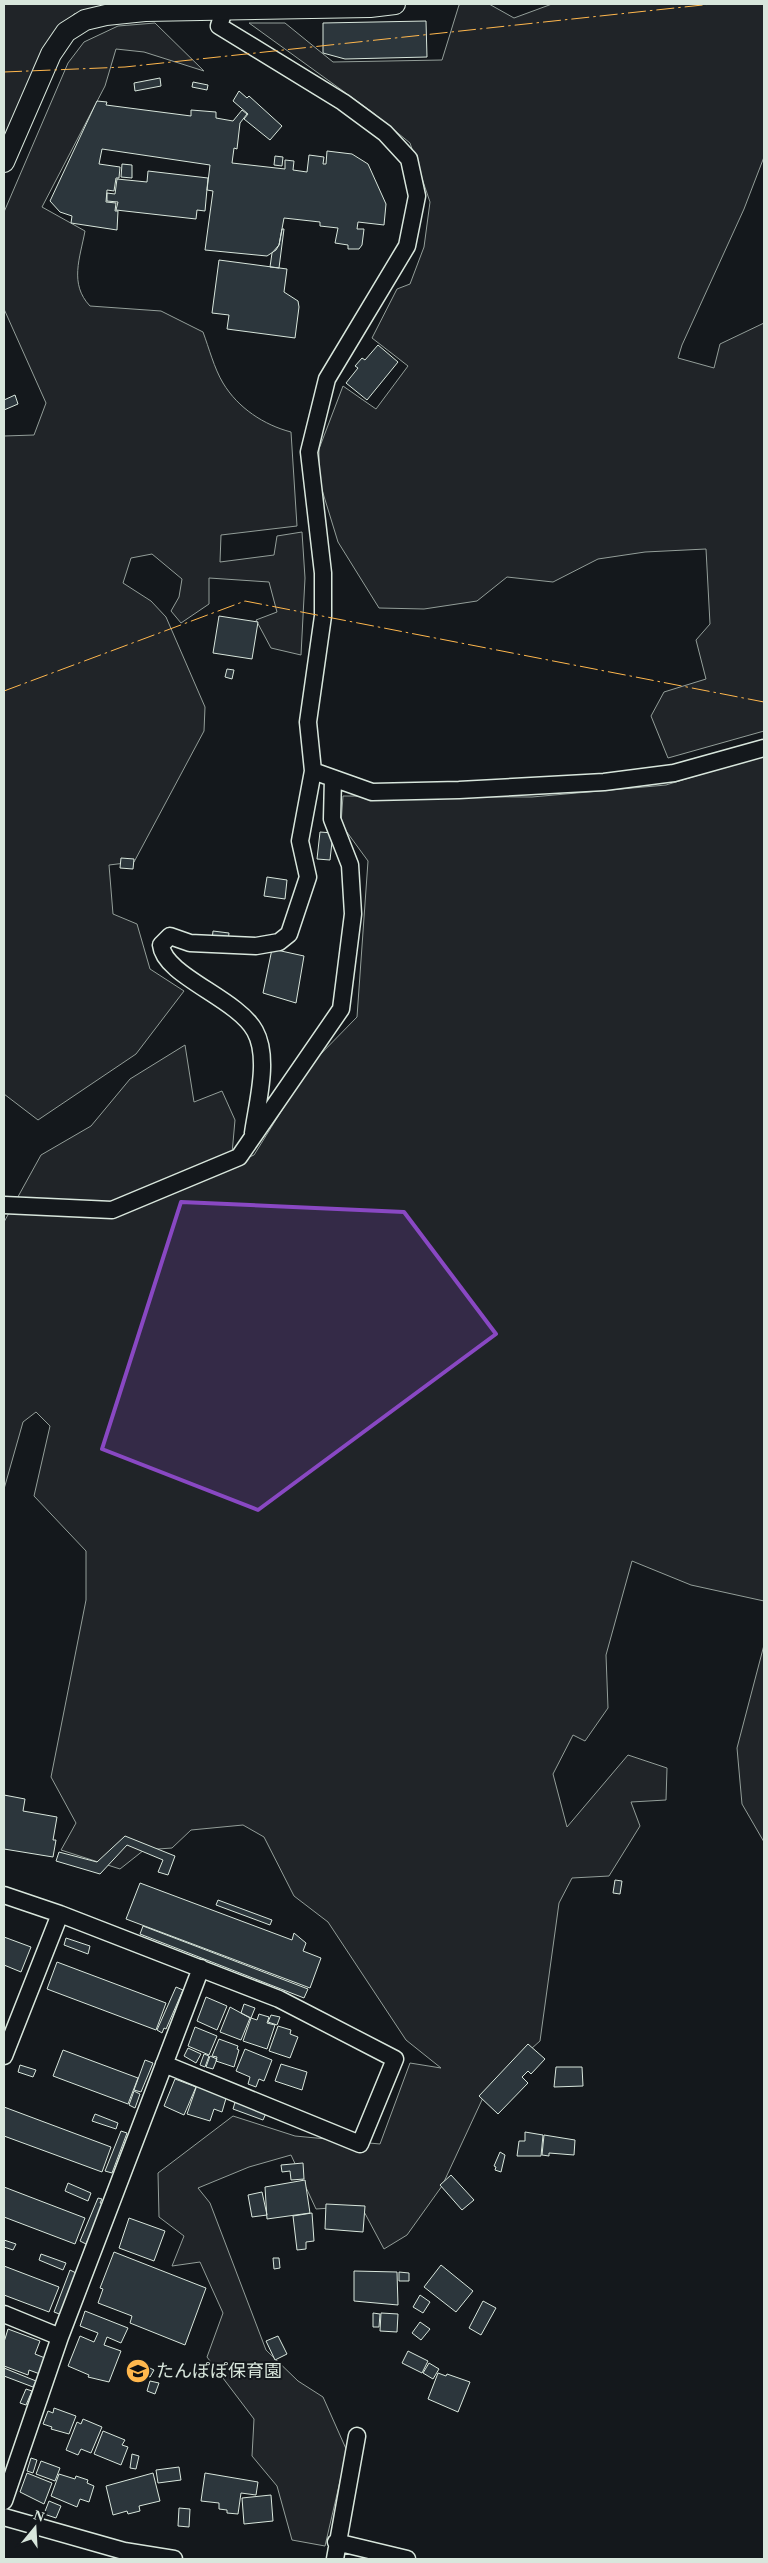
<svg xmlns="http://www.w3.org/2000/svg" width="768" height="2563" font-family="'Times New Roman','Noto Sans JP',serif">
<rect width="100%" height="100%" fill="#14181c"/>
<path fill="#202428" stroke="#939e99" d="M4 4H108L74 14 57 32 4 144Z
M462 4H489L514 18 552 4H764V157L744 209 682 345 678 358 714 368 720 344 764 323V731L668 758 651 716 664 692 706 679 696 640 710 624 706 549 645 552 598 559 553 582 507 577 477 601 424 609 379 608 338 542 319 480V449L343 386 376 409 408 366 372 338 397 289 410 284 424 247 430 202 410 143 372 112 249 23H285L333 62 442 60 459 5Z
M155 23 204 71 144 52 116 49 105 86 42 207 85 231C80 258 69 284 90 306L161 311 203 332C209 348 214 368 223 383 238 408 264 425 291 432L297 526 221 535 220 562 274 555 277 536 302 532 305 578 301 655 271 648 256 620 277 612 269 582 209 578V604L181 623 171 611 179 597 182 579 152 554 131 558 123 583 151 601 166 617 205 707 204 731 134 862 109 865 113 914 137 924 150 969 184 991 136 1054 38 1120 4 1094V436L34 435 46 403 4 309V212L68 63 84 42 118 26Z
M764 755V1601L691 1585 632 1561 606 1655 608 1708 585 1741 573 1735 553 1774 567 1827 628 1755 667 1768 666 1800 631 1802 640 1826 609 1876 572 1878 559 1903 540 2041 488 2087 442 2186 407 2235 384 2249 361 2206 316 2209 291 2155 249 2167 198 2188 210 2203 266 2350 298 2381 323 2397 347 2451 325 2546 292 2540 277 2486 252 2456 254 2419 207 2357 223 2313 200 2262 172 2266 184 2236 159 2217 158 2173 233 2116 295 2136 380 2144 410 2063 441 2068 406 2040 328 1922 294 1896 264 1837 243 1825 191 1830 172 1848 144 1850 120 1869 61 1850 76 1823 51 1777 86 1600V1551L34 1496 50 1426 36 1412 23 1422 4 1489V1222L41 1155 91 1126 130 1079 185 1045 194 1102 222 1091 235 1120 231 1165 254 1155 310 1065 357 1017 368 861 341 824 343 796 532 797 666 785Z
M764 1645V1842L742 1804 737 1748Z"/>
<path fill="#2c363c" stroke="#d8e6dc" d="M426 21 427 57 345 59 323 53V23Z
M160 78 161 86 135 91 134 83Z
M193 82 208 85 207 90 192 87Z
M239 91 247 98 249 96 282 126 270 140 244 119 248 114 233 101Z
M97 101 107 102 106 105 191 116V110L216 112V118L233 121 242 110 247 114 240 123 237 149 234 148 232 163 285 169V160L294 161 293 170 307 172 309 155 324 157 323 164H326L327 151 352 154 368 164 386 204 384 225 358 222 357 229H364L362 245 359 249H348V245L335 243 338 228 320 226V222L284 218 279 245 276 250 267 256 205 250 213 191 207 190 210 165 102 149 99 164 120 167 119 178H116L114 191 107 190 106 202 116 203 115 211H118L117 230 71 223 72 216 60 212 50 201Z
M275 156 283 157 282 166 274 165Z
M122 164 132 165V178L121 177Z
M148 171 208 178 205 211 197 210 196 219 116 210 118 202 107 201V193L115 194 117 179 147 182Z
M282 229H284L279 268 270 267 272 253 279 245Z
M219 260 287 269 284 292 298 301 299 307 295 338 227 329 229 315 212 313Z
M378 345 398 362 367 400 346 383 358 368 355 366 362 358 365 360Z
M15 395 18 404 4 410V400Z
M219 616 258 622 252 659 213 653Z
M227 669 234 670 232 679 225 677Z
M320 832 333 833 330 860 317 859Z
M121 858 134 859 133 869 120 868Z
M267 877 287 880 285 899 264 896Z
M213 931 229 933 228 941 212 940Z
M272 949 304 956 296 1003 263 993Z
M4 1795 25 1799 23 1811 57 1817 53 1840H56L53 1857 4 1849Z
M125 1836 175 1856 168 1875 158 1872 163 1860 127 1845 100 1874 56 1861 59 1852 97 1862Z
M615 1880 622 1881 620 1894 613 1893Z
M140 1883 292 1940 294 1933 306 1943 303 1951 321 1958 310 1988 126 1919Z
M218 1900 272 1920 270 1925 216 1905Z
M143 1926 308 1989 304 1998 140 1934Z
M4 1937 31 1947 21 1972 4 1965Z
M66 1938 90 1946 88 1954 64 1945Z
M57 1962 166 2003 156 2030 47 1989Z
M176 1987 183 1990 166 2029 164 2028 162 2033 157 2030Z
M206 1997 227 2006 217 2030 197 2021Z
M244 2004 255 2008 251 2018 241 2013Z
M230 2007 250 2018 241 2040 220 2032Z
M259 2014 269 2017 267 2023 275 2025 267 2049 243 2041 251 2018 257 2020Z
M271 2015 280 2017 277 2025 268 2022Z
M278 2026 291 2030 290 2034 298 2037 290 2058 269 2051Z
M195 2027 217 2036 209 2055 188 2046Z
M219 2039 238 2046 237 2049 239 2050 234 2067 216 2061 217 2057 212 2056Z
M528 2044 545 2059 531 2074 528 2071 522 2077 528 2083 498 2114 479 2096Z
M188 2048 201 2054 196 2063 184 2056Z
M245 2049 272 2060 264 2081 259 2079 256 2087 248 2084 250 2077 236 2071Z
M63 2050 138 2078 128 2104 53 2076Z
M204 2054 209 2056 205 2067 200 2065Z
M210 2056 217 2059 213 2069 206 2067Z
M145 2060 153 2063 141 2092 134 2090Z
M281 2064 307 2072 302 2090 275 2081Z
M20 2065 36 2070 33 2077 18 2072Z
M556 2067H582L583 2086 554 2087Z
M175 2079 196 2087 184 2115 164 2106Z
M197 2085 227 2095 222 2112 214 2109 210 2121 187 2114Z
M134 2091 140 2094 135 2108 129 2105Z
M236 2099 267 2111 263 2120 233 2109Z
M4 2107 111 2147 102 2172 4 2136Z
M95 2114 118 2123 116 2129 92 2121Z
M121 2131 127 2133 112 2173 105 2171Z
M525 2132 543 2135 541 2156H517L519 2141H525Z
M544 2135 575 2140 574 2155 549 2153V2156L542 2155Z
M500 2152 505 2155 501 2172 495 2170 496 2167 494 2166Z
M303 2163 304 2179 291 2180 290 2171 282 2172 281 2165Z
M451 2175 474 2200 462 2210 440 2185Z
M305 2180 310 2213 267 2219 265 2187Z
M68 2183 91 2193 88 2201 65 2191Z
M4 2187 85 2218 75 2244 4 2217Z
M262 2192 267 2215 252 2217 248 2195Z
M98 2198 102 2199 100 2203 103 2204 86 2244 80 2241Z
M326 2204 365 2206 363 2232 325 2229Z
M312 2213 314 2241 306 2242V2249L297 2250 293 2216Z
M129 2218 165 2231 154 2261 119 2248Z
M4 2240 16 2244 13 2250 4 2247Z
M114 2252 206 2288 185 2345 130 2323 132 2316 98 2303 103 2289 100 2288Z
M41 2254 66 2263 63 2270 39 2260Z
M273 2258H279L280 2268 274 2269Z
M441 2265 473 2291 456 2312 424 2287Z
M4 2266 59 2287 49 2312 4 2295Z
M70 2270 78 2274 62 2315 54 2312Z
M354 2271 397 2272 398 2305 354 2301Z
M399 2272 409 2273V2281H399Z
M420 2295 430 2302 423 2313 413 2307Z
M483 2301 496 2308 481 2335 469 2328Z
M85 2311 128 2328 121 2343 107 2337 104 2345 121 2351 109 2382 88 2377 89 2375 68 2366 80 2336 94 2342 98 2333 80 2326Z
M373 2313 380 2314 379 2327H373Z
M381 2313 398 2314 397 2332 380 2331Z
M420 2322 430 2329 421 2340 412 2333Z
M8 2329 40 2341 35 2354 45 2358 40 2374 29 2370 28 2375 4 2366V2342Z
M278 2336 287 2354 275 2360 266 2341Z
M408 2351 428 2361 422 2373 402 2363Z
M139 2363 154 2370 150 2377 135 2370Z
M429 2363 439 2369 433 2379 423 2373Z
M4 2368 36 2381 33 2387 4 2376Z
M438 2373 446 2376 447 2374 470 2382 458 2412 428 2399Z
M150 2381 159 2383 155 2394 147 2391Z
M26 2389 32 2391 26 2405 20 2403Z
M54 2408 76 2416 69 2434 51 2429 52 2427 43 2424 48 2411 53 2413Z
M83 2419 102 2427 91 2453 81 2449 78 2455 66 2450 77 2422 81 2424Z
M103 2431 125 2440 122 2445 128 2447 121 2465 94 2454Z
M132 2454 139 2456 136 2469 130 2468Z
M31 2458 37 2460 33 2473 27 2471Z
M41 2461 60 2468 55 2481 36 2474Z
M179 2467 181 2480 158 2483 156 2470Z
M27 2473 52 2483 44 2504 20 2492Z
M153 2473 160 2501 139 2506 140 2511 128 2514 127 2511 113 2515 106 2486Z
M205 2473 258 2482 256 2495 241 2493 238 2514 227 2513V2510L219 2509V2503L201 2501Z
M59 2474 75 2479 76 2476 88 2480 87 2483 94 2486 89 2502 80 2499 77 2507 51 2496Z
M271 2495 273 2521 244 2524 242 2498Z
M49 2501 61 2506 56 2518 44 2514Z
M179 2508 190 2509 189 2527 178 2526Z"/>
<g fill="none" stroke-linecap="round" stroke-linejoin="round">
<g stroke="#d8e6dc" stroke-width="19">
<path id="minor" d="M226 4 219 26 343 102 385 133 409 159 417 196 407 246 327 379 309 452 323 573V616L308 722 313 771 372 792 459 790 604 782 674 773 764 748
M253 1133C257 1104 270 1058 255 1031 237 998 164 976 161 945L170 936 190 943 256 946 279 942 289 934 308 877 300 841 313 771
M4 1205 112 1210 239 1157 341 1009 353 914 350 865 332 819 333 778
M4 1895 60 1914 279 1999 395 2059 360 2144 164 2064
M4 2056 60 1914
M4 2314 60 2337
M4 2501 60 2337 201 1968
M4 2517 124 2551 174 2559
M336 2542 407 2559
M335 2559 357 2436"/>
</g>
<g stroke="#d8e6dc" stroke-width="22">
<path id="tertiary" d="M4 162 51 54 66 32 85 20 106 15 145 11 370 7 395 4"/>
</g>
<use href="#minor" stroke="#14181c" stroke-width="16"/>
<use href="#tertiary" stroke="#14181c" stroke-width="20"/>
<path stroke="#ffb74d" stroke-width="1" stroke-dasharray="18 4 2.5 4" stroke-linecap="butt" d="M4 72 125 67 712 4
M4 691 245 601 764 702"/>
</g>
<path fill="#8948c3" fill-opacity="0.2" stroke="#8948c3" stroke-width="4" stroke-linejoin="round" d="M181 1202 404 1212 496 1334 258 1510 102 1449Z"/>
<defs>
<g id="school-disc" transform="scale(1.25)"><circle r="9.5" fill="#ffb74d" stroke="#14181c"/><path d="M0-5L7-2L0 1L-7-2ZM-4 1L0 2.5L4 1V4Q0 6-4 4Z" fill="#111"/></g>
</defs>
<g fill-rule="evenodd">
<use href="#school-disc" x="138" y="2371"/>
</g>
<g text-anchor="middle" stroke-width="4" stroke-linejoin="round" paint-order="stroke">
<g font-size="18" fill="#d8e6dc" stroke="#14181c" text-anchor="start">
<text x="156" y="2377">たんぽぽ保育園</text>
</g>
</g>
<rect width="768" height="2563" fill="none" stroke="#d8e6dc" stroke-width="10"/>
<g transform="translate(35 2528) rotate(18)" stroke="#14181c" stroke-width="4" paint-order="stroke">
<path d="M0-4L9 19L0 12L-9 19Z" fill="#d8e6dc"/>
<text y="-8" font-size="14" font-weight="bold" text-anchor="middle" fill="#d8e6dc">N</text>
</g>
</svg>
